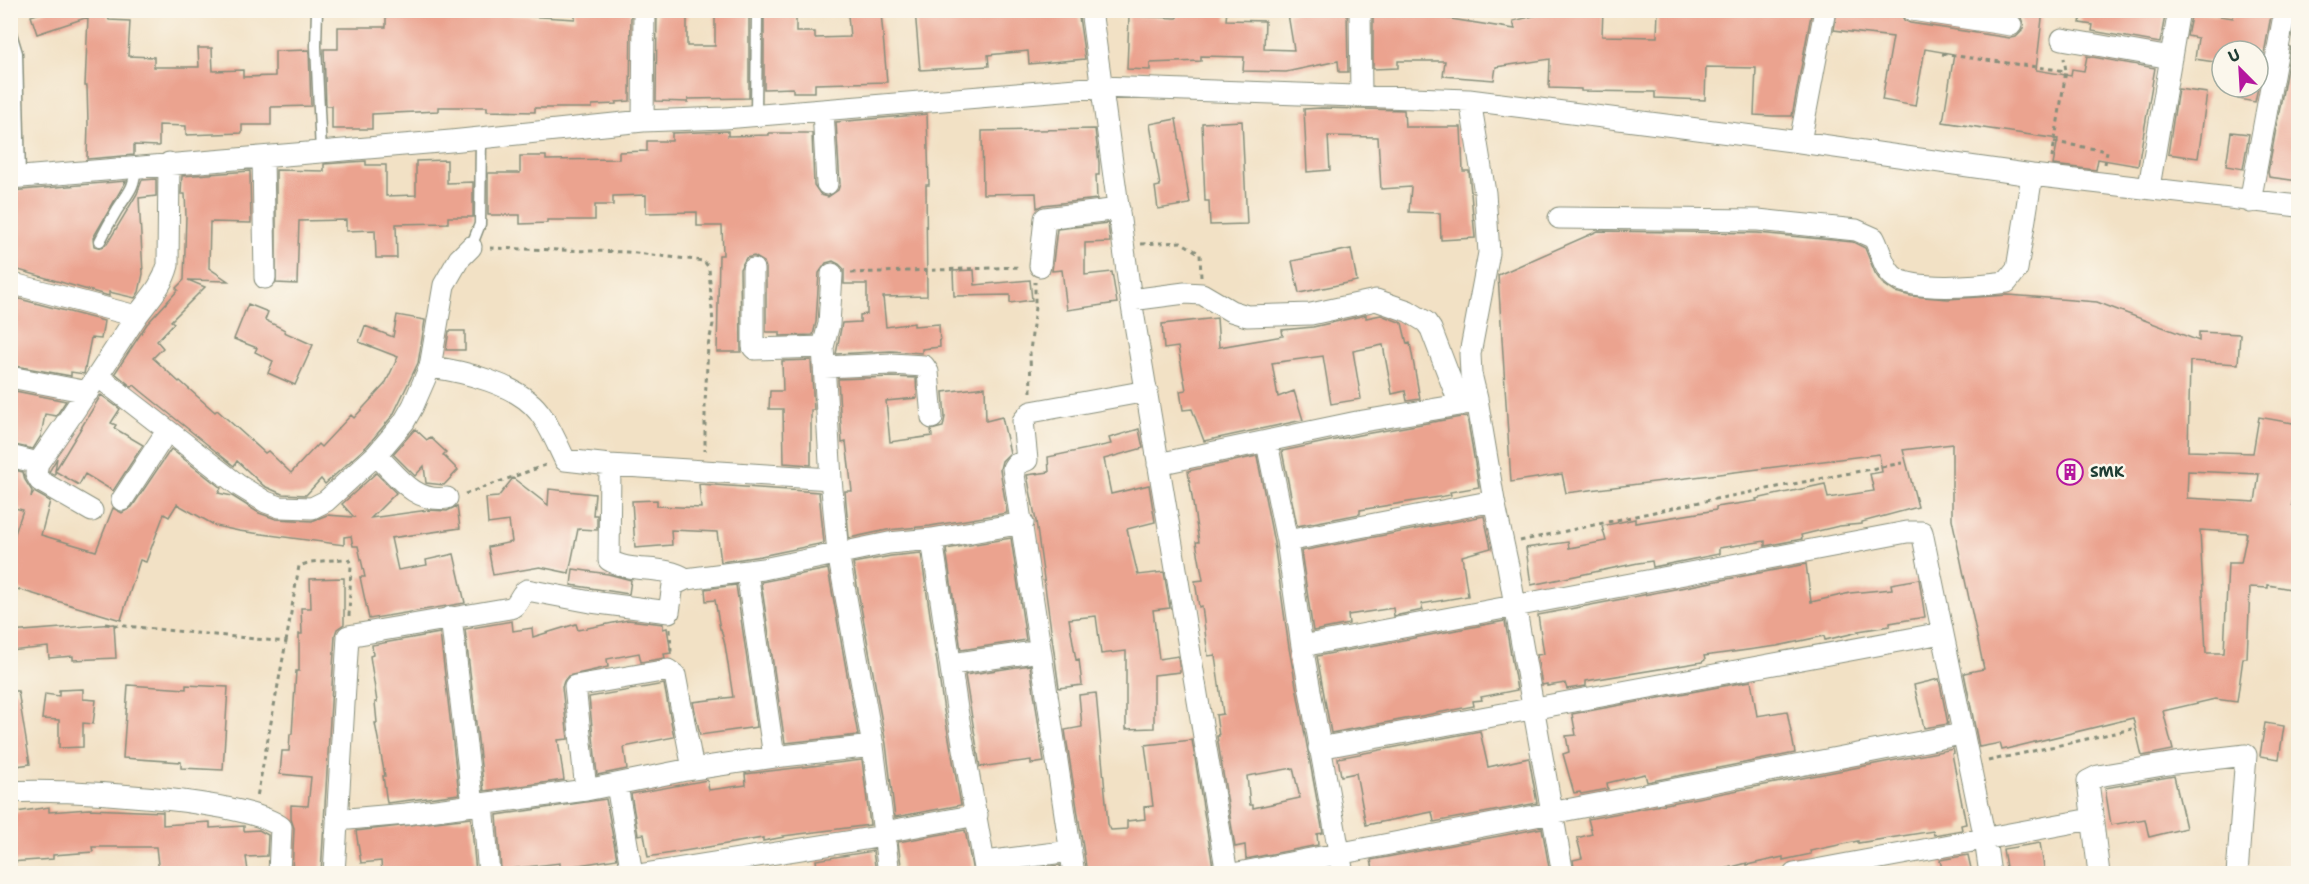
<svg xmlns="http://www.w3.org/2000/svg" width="2309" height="884" font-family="'Shantell Sans',sans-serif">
<rect width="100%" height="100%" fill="#fbf7ec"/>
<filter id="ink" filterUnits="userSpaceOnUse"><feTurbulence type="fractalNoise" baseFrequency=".0167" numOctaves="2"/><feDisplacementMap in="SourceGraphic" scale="12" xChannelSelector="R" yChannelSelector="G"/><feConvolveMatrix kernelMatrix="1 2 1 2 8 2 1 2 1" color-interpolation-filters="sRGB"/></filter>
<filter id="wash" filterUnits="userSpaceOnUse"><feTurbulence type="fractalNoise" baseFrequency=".008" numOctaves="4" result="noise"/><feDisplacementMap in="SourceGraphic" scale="24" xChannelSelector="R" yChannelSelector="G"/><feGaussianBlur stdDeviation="1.35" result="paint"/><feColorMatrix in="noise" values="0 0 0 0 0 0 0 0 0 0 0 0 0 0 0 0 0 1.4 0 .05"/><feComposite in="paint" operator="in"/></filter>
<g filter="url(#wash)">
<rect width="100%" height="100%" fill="#f2e1c5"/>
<g id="blocks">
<path fill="#eba38f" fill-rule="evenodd" d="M49 10H106L109 20 130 21 128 56 154 57V67H199L198 48H212L213 71 243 70V77L275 76V51L309 50 311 106 271 107V125H242V133L186 135V126L159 125V146L134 145V155L87 159 88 123 87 86H85L88 17 37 34 31 16Z
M386 10H487V13H508V15L575 19V10H631L630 101 616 102V104L592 105V108H535V112L487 111V107H438V111L372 114V129H332V106H326L324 49H338V27H386Z
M715 10H749V98L688 99V102L656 101 657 11H687V46H715Z
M764 10H796V32H815V38L850 37 848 15 881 12 887 82 815 84V92H793V88L764 89Z
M915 10H1078L1085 59 1029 64 1028 51 988 55 989 66 920 70Z
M1177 10H1227L1226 20 1265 21 1264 49 1294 50 1288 14 1307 10H1347L1348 72H1339L1338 61 1286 72 1243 71 1244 57 1201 56V61L1150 63V70L1127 69 1129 16 1177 18Z
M1373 10H1445V18L1515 29 1513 21 1546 13V10H1603L1602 36 1657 37 1658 10H1812L1792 116H1773L1754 115 1756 68 1706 67 1705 100 1655 98V92L1581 91V89L1549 88 1550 59 1496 67 1494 80 1443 76 1445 61H1398V68L1373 69Z
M1837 10 1900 12 1904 20 1910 23 2010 38 2016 37 2021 32 2024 26 2021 18 2023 10H2043L2036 70 2071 76 2072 69 2084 71 2087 56 2155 68 2138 166 2098 159 2096 170 2053 165 2058 139 1943 122 1954 54 1925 49 1915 106 1882 100 1893 37 1834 30Z
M2082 10H2166L2160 43 2092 31 2093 25 2080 23Z
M2234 10H2272L2258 87V51H2222L2221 63 2195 59 2198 38 2187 36 2192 12 2233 18Z
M2291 47 2298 48V181L2269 177 2268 172Z
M2240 87H2258L2255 102 2238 99Z
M2178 89 2207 93 2198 158 2168 154Z
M1321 108 1404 110 1405 127H1461L1463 171H1469L1475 238 1441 240 1440 213 1409 212 1411 187 1381 189 1378 137 1328 136 1330 170 1307 172 1304 109Z
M927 114 929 185H926L927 296 883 297 886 327 914 323V326L939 324 940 347 922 349V353L891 351 836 354 842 323 860 322V315L867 314V284H844V269L839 264 833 261 826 263 819 273 816 322 813 335 780 336V332H766V268L764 262 754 256 746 258 740 269 741 352H717L719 255H723L722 226H697V212L646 213V195L613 196V205H595V220H547V223L520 224V215H488V173H520V156H546V160L619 159V152L647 151V141H672V133L728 131V136L769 135V133H812L814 185 821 195 828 197 838 190 840 184 836 122Z
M1176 119 1190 204 1158 209 1155 187 1160 186 1150 124Z
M1242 121 1247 224 1210 225 1209 201H1205L1202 123Z
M1095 129 1099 163V175H1096L1097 199 1043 205 1037 208 1036 193 983 194 982 131Z
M2231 132 2249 134 2243 169 2226 166Z
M447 160V183L473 182V217H448V223L396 224 397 258H376L375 230 346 231V220L299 221 297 284 276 283V170L324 171V164L366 161V165H386V196L416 195V161Z
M250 171 251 223 210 222 209 268 228 281 188 280 205 287 171 321 174 323 157 341 163 348 153 358 179 382 180 381 215 412 217 410 265 453 268 451 291 473 318 444 321 447 351 415 354 418 385 384 398 357 359 342 365 326 393 337 397 315 425 320 418 363 393 415 367 446 325 484 321 479 306 495 282 494 264 486 237 461 234 466 141 391 134 385 132 387 115 373 147 324 178 290 176 288 184 280 186 216 185 194H181L182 176Z
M156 179V196L139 198 143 274 139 292 135 298 109 292V296L15 269 17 258 15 226 13 213H10V191L126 181 93 238 94 246 101 248 107 244 137 194 142 180Z
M1108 223 1110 242 1085 243V275L1112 272 1117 303 1067 310 1062 270 1052 271 1057 229Z
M1598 231 1757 233 1853 242 1865 248 1875 273 1882 283 1895 292 1911 296 1948 299 2008 295 2097 302 2199 341V332L2240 334 2238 364 2190 361 2188 451 2253 453 2259 417 2298 424V464L2292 505 2298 506V578L2297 590 2268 585V588L2250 587 2247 658H2243L2237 702 2215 699 2163 711 2173 750 2142 756 2133 718 2002 750 2000 743 1979 747 1964 673 1984 669 1952 519V444L1903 450 1918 507 1862 522V524L1839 526 1801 535 1802 539 1765 546V541L1719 548V554L1653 567 1652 561 1638 563 1531 585 1526 548 1568 542 1569 548 1606 541 1602 526 1635 519V523L1716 510V507L1757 501 1756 499 1825 484 1828 498 1874 491 1870 474 1882 472 1879 454 1566 493 1562 474 1511 482 1498 275ZM2188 471 2259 474 2255 502 2187 498ZM2200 530 2247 533 2241 563H2228L2224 653H2206Z
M1351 249 1357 281 1299 293 1292 261Z
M974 270 975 285 1030 280 1032 300 1010 303V295L954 296 953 271Z
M12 297 104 321 101 339 91 338 84 374 71 372V376L10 365Z
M248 304 268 312 265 320 285 330 284 332 313 345 295 385 268 373 273 361 255 352 257 348 234 339Z
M1366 315V318L1381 315 1402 323 1407 344 1410 343 1420 399 1407 401 1405 391 1392 394 1383 345 1353 351 1361 399 1331 404 1323 356 1272 363 1278 397 1294 391 1303 420 1204 441 1192 409 1183 410 1180 391 1186 390 1178 347 1164 349 1162 324 1217 318 1219 347 1283 336 1282 330 1313 327Z
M449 331H465V350H446Z
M811 360 814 410H811V465L784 463 783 409H769L770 391H783L782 361Z
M891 377 916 378 917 398 886 401 890 442 932 436 931 430 943 427 945 417 943 392 985 387 986 421 1002 417 1010 453 1002 461 1000 469 1007 513 930 526 887 530 849 538 845 491H852L846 442 842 443 838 379Z
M10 390 66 401 56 416 45 414 41 436 33 449 10 444Z
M101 395 120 409 111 423 116 425 114 428 143 445 113 491 85 474 79 485 55 471V475L49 472 57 458 55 471Z
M1467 416 1479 487 1450 492 1451 495 1360 510V514L1297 526 1282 451 1359 435Z
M415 429 427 440 430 437 446 452 443 455 458 470 444 485 426 483 424 466 415 476 393 454Z
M1139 429 1143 448 1104 459 1111 494 1149 485 1155 522 1127 529 1138 575 1164 572 1170 608 1153 610 1159 659 1178 656 1180 672 1154 675V728L1126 729V651L1101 654 1096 616 1069 619 1076 660 1079 659 1082 685 1059 688 1036 521 1027 475 1049 472 1048 457 1111 444 1109 438Z
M171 449 221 488 218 493 232 496 259 513 276 519 312 521 327 515 354 517 342 504 376 473 396 493 371 518 428 510 447 511 457 506 460 528 391 538 398 570 427 565 426 560 454 554 465 603 369 619 360 577H365L358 546H353L351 536 344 537V545L239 531 216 526 177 504 169 517 164 514 146 562 140 560 121 620 10 587V548L23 510 10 507V469L23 472 25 480 32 491 31 497 34 492 50 501 41 535 96 551 113 508 122 513 132 507Z
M1257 456 1274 543 1289 648 1323 833 1317 834 1318 845 1246 859 1245 845 1235 847 1217 736H1219L1216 715 1223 714 1215 655 1208 656 1202 606 1199 607 1195 581 1203 580 1196 542H1199L1188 471ZM1293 768 1300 798 1253 808V805H1250L1247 776Z
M513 478 548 505 549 489 595 494 593 515H597V530L578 529 569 573 540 567 493 575 488 547 512 542 509 521 488 524 486 498 498 497Z
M699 484 819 492 824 543 761 556 721 562 717 532 671 530 672 545 635 548 632 501 657 500V506L701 508Z
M1484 516 1491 548 1462 556 1468 596 1421 604 1423 610 1394 616 1393 608 1348 615 1349 624 1313 631 1301 551Z
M1011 538 1026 640 961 650 946 549Z
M921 553 944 711 961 805 895 817 886 744 853 563 891 556Z
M1806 564 1811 602 1850 593 1892 589 1891 584 1919 579 1925 617 1890 623V626L1858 631 1859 632 1825 640 1824 636 1777 646 1704 656 1705 660 1702 662 1586 681V686L1567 689 1565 683 1547 686V684L1542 685 1537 655 1544 654 1538 615Z
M573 569 608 574 631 580 629 594 571 585Z
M828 569 858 735 785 743 761 582Z
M344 578V624L337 629 335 635 321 873H292L294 828 291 819V805L308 806 311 777 280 774 282 751H289L290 734H292L296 671H299V634H302L301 608H311L310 579Z
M736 585 757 727 700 735 693 702 733 697 725 645 721 629H720L715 600 706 601 705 589Z
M628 620 663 624V629L667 628 671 653 664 654 665 658 641 662 639 653 607 659 608 667 568 676 564 681 562 687 568 739 558 740 564 780 484 791 465 629 512 621 513 631 532 628 533 637 576 624 578 630Z
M1505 621 1517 690 1481 697 1482 700 1473 701 1474 706 1331 733 1317 656Z
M114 624 116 658 73 660V656L49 658 48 647 10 651V632Z
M440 633 459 794 387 803 383 776H385L375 723H377L375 702H377L370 656 373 655 372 645Z
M1030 665 1044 762 1031 764V760L980 767 965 675Z
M1939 679 1948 724 1924 728 1914 685Z
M1751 681 1757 716 1787 711 1795 753 1647 782 1645 774 1607 783 1608 789 1581 794 1580 792 1574 793 1563 754 1569 752 1566 736 1576 735 1572 714Z
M664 684 674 737 624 747 627 769 597 775 589 697Z
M128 685 186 689V685L228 687 223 770 181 768V762L123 758Z
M83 689V699L96 700 93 724 83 723V747L59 748V720L42 719 45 694 59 696V690Z
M10 691H18L30 764 10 767Z
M1096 693 1108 824 1111 830 1127 829V821L1145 819 1144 807 1153 806 1145 745 1192 740 1214 873H1087L1065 730 1082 727 1079 695Z
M2265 723 2284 726 2279 759 2260 756Z
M1480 731 1488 767 1529 758 1537 803 1434 822 1432 812 1366 825 1356 773 1341 776 1338 758Z
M1953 749 1954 753 1952 754 1966 824 1961 825 1962 830 1934 835 1933 831 1858 843V841L1810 851 1811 854 1783 860V857L1747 865V863L1713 872 1712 870 1692 873H1575L1573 860 1582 858 1577 838 1592 834 1588 819Z
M862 760 870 825 783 836 784 837 763 841V838L648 857 644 834 638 835 631 794 707 780 709 790 746 785 745 774Z
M2174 776 2186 828 2149 837 2145 819 2111 825 2105 788Z
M606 799 617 859 560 868V863L501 870 497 815Z
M49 807V812L89 809 163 812V825L210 822V828L244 826V831L259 830 268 835 267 856 246 857 248 871 221 873H159L156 847H92L93 852 53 855V859L10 862V813Z
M471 818 476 873H382L381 861 361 863 356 831Z
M1542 828 1550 873H1374L1371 860Z
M965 830 973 872 902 873 898 842Z
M2040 843 2045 873H2007L2003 849Z
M873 851 876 873H818L816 860Z
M1968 855 1972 873H1943L1940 860Z
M1060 865 1061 873H998H999Z"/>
</g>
</g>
<g filter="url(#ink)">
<use href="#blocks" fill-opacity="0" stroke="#888f7c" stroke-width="1.5"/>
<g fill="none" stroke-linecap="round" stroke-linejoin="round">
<g stroke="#888f7c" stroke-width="13">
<path id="lane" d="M317 10 316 46 321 152
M10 30 17 53 20 177
M756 115 757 10
M100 241C105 231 111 220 117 210 129 191 134 190 136 166
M471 247 480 224 481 138"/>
</g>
<g stroke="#888f7c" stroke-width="23">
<path id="street" d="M1091 10 1131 300 1227 874
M1360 10 1361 96
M1912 10 2011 25
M2062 39 2171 58
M1470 100 1485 193 1489 253 1470 354 1471 374 1477 399
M823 110 827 184
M643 121 644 10
M1800 142 1825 10
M263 157 265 278
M10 178 451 141 643 121 725 118 1100 87 1469 100 1800 142 2032 175 2298 206
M2149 187 2179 10
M2250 202 2285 10
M1559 218 1758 220 1856 230 1874 238C1880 249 1883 266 1892 275 1910 293 1983 285 2007 282L2017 269 2032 175
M471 247 459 259 444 285 430 367C462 371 518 384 539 412 550 426 557 444 565 460L610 465 831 479 823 347 829 324 832 274
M1040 266 1045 218 1119 209
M753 269V347L755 349 823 347
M10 283 136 316
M1131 300 1185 293 1202 294 1231 311 1247 316 1311 314 1376 300 1408 311 1426 322 1431 329 1460 405
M824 367 891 364 924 366 928 372 932 418
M10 377 88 392
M99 377 238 485 266 502 280 507 312 508 326 501 376 455C398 476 414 503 447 498
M1267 443 1287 541 1302 646 1343 874
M376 455 404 422 413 406 430 367
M10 456 38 463
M1158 464 1357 422 1460 405 1477 399 1494 501
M610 465 609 560C631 574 663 564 686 579
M831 479 838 553 873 746 889 874
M122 500 167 431
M92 511 40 481 36 474 38 463C72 416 103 368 134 320 147 301 162 288 168 265L169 163
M932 539 957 709 986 874
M1287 541 1494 501 1508 566 1563 874
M747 572 774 757 873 746
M451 617 473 805
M1302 646 1907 532H1922L1985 839 1990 874
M952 664 1040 651
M1319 748 1942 633
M617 785 632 874
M586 790 575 686 668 670 675 675 693 769
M10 792C58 788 248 799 281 827L279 874
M483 804 489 874
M337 820 406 814 586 790 686 770 774 757
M884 832 977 815
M985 862 1071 851
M334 874 348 636 510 608C520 605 519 594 527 590L591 602 669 612 673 585 686 579 763 569 889 543 932 539 1023 523
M644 874 884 836
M1074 874 1013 468 1015 465 1027 460 1023 421 1031 412 1147 391
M1233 874 1962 734
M1794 874 2091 819
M2099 874 2088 781 2098 776 2175 763 2246 755 2237 874"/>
</g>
<path stroke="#888f7c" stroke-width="3" stroke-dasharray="4.5 4.5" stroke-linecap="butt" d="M1942 54 2066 71
M2054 142 2107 151 2105 164
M2052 158 2066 71 2064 58
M1141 244 1181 242 1200 254 1201 277
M490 248 627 252 704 261 709 268 713 324 708 346 705 403V451
M851 273 1021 267
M1031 392 1030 352 1035 307V282
M465 494 546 465
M1520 541 1700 502 1902 463
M105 624 286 642 257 797
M670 629 671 652
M286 642 299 566 311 562 344 559 349 560 351 565 349 616
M1988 761 2132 729"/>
<use href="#lane" stroke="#fff" stroke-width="10"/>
<use href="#street" stroke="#fff" stroke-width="21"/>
</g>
</g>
<defs>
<g id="building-ring" transform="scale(1.35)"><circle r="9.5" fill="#fbf7ec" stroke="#b5179e" stroke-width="1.5"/><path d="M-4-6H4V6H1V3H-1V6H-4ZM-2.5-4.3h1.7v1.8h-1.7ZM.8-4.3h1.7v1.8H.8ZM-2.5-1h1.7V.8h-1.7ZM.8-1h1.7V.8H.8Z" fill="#b5179e"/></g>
</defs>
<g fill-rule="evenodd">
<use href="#building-ring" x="2070" y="472"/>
</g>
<g text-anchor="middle" stroke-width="5" stroke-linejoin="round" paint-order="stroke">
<g font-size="15" font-weight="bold" fill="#1f3d34" stroke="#fbf7ec" text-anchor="start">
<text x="2090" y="477">SMK</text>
</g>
</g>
<rect width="2309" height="884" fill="none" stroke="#fbf7ec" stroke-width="36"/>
<g transform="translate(2240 69) rotate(336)"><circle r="28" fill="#fbf7ec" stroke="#a3ada2" stroke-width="1.5"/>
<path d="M0-4.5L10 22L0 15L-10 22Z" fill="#b5179e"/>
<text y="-9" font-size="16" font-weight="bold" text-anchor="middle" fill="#1f3d34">U</text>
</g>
</svg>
